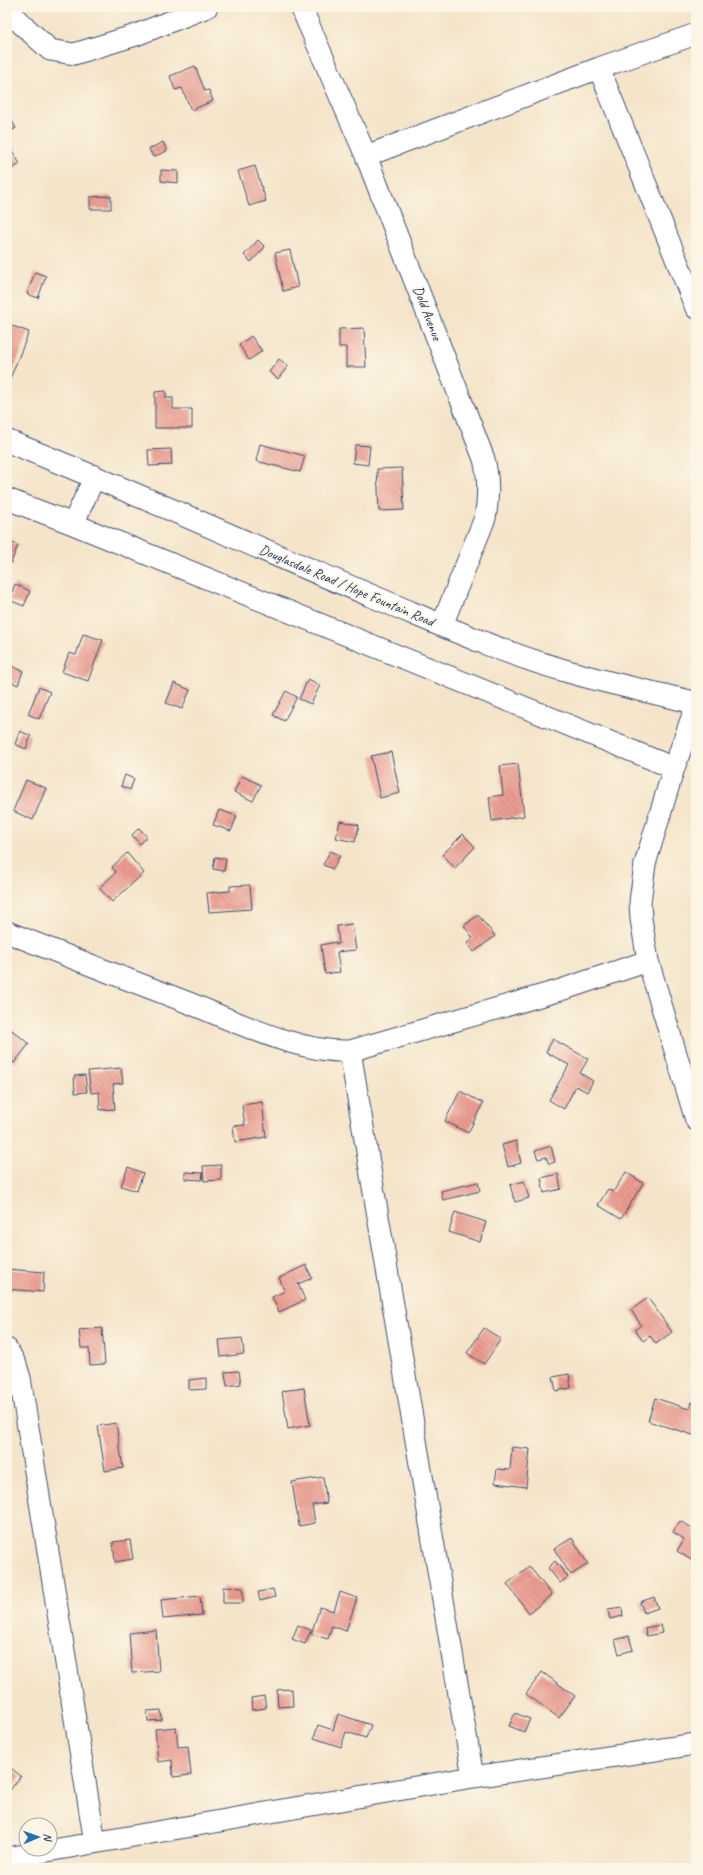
<svg xmlns="http://www.w3.org/2000/svg" width="703" height="1875" font-family="Caveat,sans-serif">
<defs>
<pattern id="building-back-hatch" width="6" height="6" patternUnits="userSpaceOnUse"><rect width="6" height="6" fill="#ec9b90"/><path d="M-1 5l2 2M0 0l6 6M5-1l2 2" fill="none" stroke="#be7f79"/></pattern>
</defs>
<rect width="100%" height="100%" fill="#fcf5e5"/>
<filter id="ink" filterUnits="userSpaceOnUse"><feTurbulence type="fractalNoise" baseFrequency=".025" numOctaves="2"/><feDisplacementMap in="SourceGraphic" scale="8" xChannelSelector="R" yChannelSelector="G"/><feConvolveMatrix kernelMatrix="1 2 1 2 8 2 1 2 1" color-interpolation-filters="sRGB"/></filter>
<filter id="wash" filterUnits="userSpaceOnUse"><feTurbulence type="fractalNoise" baseFrequency=".012" numOctaves="4" result="noise"/><feDisplacementMap in="SourceGraphic" scale="16" xChannelSelector="R" yChannelSelector="G"/><feGaussianBlur stdDeviation="0.9" result="paint"/><feColorMatrix in="noise" values="0 0 0 0 0 0 0 0 0 0 0 0 0 0 0 0 0 1.4 0 .05"/><feComposite in="paint" operator="in"/></filter>
<g filter="url(#wash)">
<rect width="100%" height="100%" fill="#f4e4c9"/>
<g id="blocks">
<path fill="url(#building-back-hatch)" d="M195 66 205 91 209 90 213 101 191 110 182 88 175 90 170 76Z
M7 113 16 128 7 133Z
M7 142 20 164 7 172Z
M163 142 167 151 153 157 149 149Z
M255 166 266 201 249 206 238 171Z
M161 170 178 171V183L161 181Z
M111 196V209H90V197Z
M258 240 265 247 251 262 244 255Z
M290 250 298 287 283 291 275 253Z
M35 272 46 276 38 298 27 294Z
M7 324 29 332 7 386Z
M364 328 366 367H346V347H339V329Z
M251 336 262 351 249 360 239 345Z
M279 359 288 366 278 379 269 372Z
M166 391V398H173V409H192V428H155V392Z
M260 444 305 456 300 472 256 461Z
M355 445 370 446 368 465 353 463Z
M171 449 172 465 149 466 148 450Z
M402 468 404 510 379 511 377 469Z
M7 541 18 545 11 563 7 561Z
M15 584 30 591 24 606 9 600Z
M83 634 103 640 88 681 62 672 69 653 76 655Z
M7 664 23 671 18 685 7 680Z
M308 679 320 685 311 704 299 699Z
M174 683 190 690 182 709 166 703Z
M39 687 50 692 39 719 28 714Z
M286 691 297 697 284 721 273 715Z
M20 731 31 736 26 749 15 744Z
M391 752 400 793 380 798 371 756Z
M518 764 524 816 492 821 489 797 503 795 500 766Z
M125 775 134 779 130 790 121 786Z
M242 776 261 785 253 801 234 792Z
M26 780 46 788 33 820 13 811Z
M219 810 237 816 231 831 213 825Z
M340 821 359 825 355 842 336 838Z
M139 828 147 837 140 844 132 835Z
M463 834 475 847 455 868 442 855Z
M330 851 340 855 333 869 323 865Z
M127 853 144 873 112 902 99 888 116 872 112 867Z
M215 857 226 859 224 871 213 869Z
M250 885 252 909 209 912 207 893 230 891V886Z
M478 915 495 936 474 952 467 943 473 938 464 926Z
M352 924 356 950 337 952 340 972 325 974 321 945 336 942V945L339 944 337 926Z
M7 1026 29 1044 14 1063 7 1058Z
M553 1039 588 1059 580 1073 593 1081 587 1092 576 1086 564 1109 549 1100 569 1065 546 1052Z
M121 1068 123 1083 113 1084 115 1109 100 1110 99 1092 91 1093 88 1071Z
M85 1075 87 1092 75 1093 74 1076Z
M460 1091 483 1103 468 1133 445 1121Z
M262 1102 266 1137 235 1142 233 1126 245 1125 242 1105Z
M516 1141 521 1163 508 1167 502 1145Z
M551 1146 555 1162 549 1164 546 1157 538 1159 535 1151Z
M221 1165V1180L204 1181 203 1166Z
M128 1167 143 1173 137 1191 121 1186Z
M185 1172 203 1173 202 1180 185 1179Z
M626 1172 643 1183 621 1219 598 1205 608 1189 613 1192Z
M558 1174 561 1189 544 1193 541 1178Z
M524 1181 529 1198 515 1202 510 1185Z
M478 1182 480 1191 443 1200 441 1191Z
M455 1212 486 1222 480 1242 449 1232Z
M306 1265 312 1278 298 1284 305 1300 279 1312 272 1297 285 1291 279 1278Z
M7 1269 44 1272 43 1292 7 1289Z
M648 1298 672 1332 656 1344 650 1336 643 1341 635 1330 641 1325 631 1310Z
M102 1328 105 1364 90 1365 89 1348H81L79 1330Z
M484 1328 501 1339 484 1364 467 1353Z
M242 1338 244 1354 221 1357 219 1340Z
M239 1371 241 1384 227 1386 225 1372Z
M569 1374 571 1388 556 1391 553 1377Z
M206 1378V1389L189 1390V1380Z
M304 1388 310 1425 288 1429 282 1391Z
M655 1398 689 1409 691 1402 696 1404V1436L648 1421Z
M116 1423 123 1468 105 1471 98 1426Z
M512 1447 530 1449 526 1487 495 1483 497 1469 510 1470Z
M323 1477 327 1503 312 1505 315 1523 299 1526 292 1482Z
M680 1521 696 1530V1563L677 1551 684 1539 673 1532Z
M572 1538 588 1564 571 1575 554 1549Z
M130 1540 133 1559 115 1562 113 1542Z
M555 1561 568 1577 560 1583 548 1568Z
M529 1566 552 1595 529 1613 507 1584Z
M223 1587 243 1588V1603H223Z
M273 1589 275 1597 260 1601 258 1592Z
M340 1592 357 1598 346 1631 332 1626 328 1639 311 1634 320 1607 334 1611Z
M200 1596 202 1615 163 1619 161 1600Z
M654 1597 658 1608 644 1613 640 1602Z
M622 1607 623 1616 610 1619 608 1609Z
M298 1625 311 1630 305 1644 292 1639Z
M660 1625 662 1633 646 1636 645 1628Z
M156 1630 159 1671 132 1673 129 1633Z
M629 1636 633 1650 619 1654 615 1640Z
M542 1672 575 1696 559 1718 526 1694Z
M292 1689 293 1706 278 1707 277 1690Z
M264 1696 266 1708 252 1710 251 1698Z
M161 1710 162 1720 148 1721 147 1711Z
M515 1713 530 1719 524 1732 509 1726Z
M338 1714 371 1725 366 1738 346 1732 341 1747 314 1738 318 1725 333 1730Z
M176 1727 178 1747 188 1746 191 1775 173 1777 172 1760 158 1762 155 1729Z
M7 1765 21 1776 7 1794Z"/>
</g>
</g>
<g filter="url(#ink)">
<use href="#blocks" fill-opacity="0" stroke="#3c4a6e" stroke-width="1"/>
<g fill="none" stroke-linecap="round" stroke-linejoin="round">
<g stroke="#3c4a6e" stroke-width="23">
<path id="minor" d="M11 7 15 18 50 50 74 54 136 35 207 7
M301 7 366 156 484 459C489 479 489 497 485 518L442 625
M599 68 696 308
M366 156 599 68 696 34
M7 499 73 524 95 476
M73 524 674 768
M696 706 674 768 645 864 640 902 641 919 648 961 696 1120
M7 932C69 957 132 981 194 1005 241 1024 300 1053 350 1051L564 989 648 961
M350 1051 473 1777
M7 1349 16 1365 20 1378 95 1843
M7 1858 473 1777 696 1744"/>
</g>
<g stroke="#3c4a6e" stroke-width="24">
<path id="major" d="M7 441C132 491 255 547 379 599 439 624 500 652 563 670 606 683 652 692 696 703"/>
</g>
<use href="#minor" stroke="#fff" stroke-width="21"/>
<use href="#major" stroke="#fff" stroke-width="22"/>
</g>
</g>
<g text-anchor="middle" stroke-width="3.5" stroke-linejoin="round" paint-order="stroke">
<g font-size="14" fill="#1b2f5e" stroke="#fcf5e5">
<text transform="translate(428 313) rotate(69)" y="5">Dold Avenue</text>
<text transform="translate(347 585) rotate(23)" y="5">Douglasdale Road / Hope Fountain Road</text>
</g>
</g>
<rect width="703" height="1875" fill="none" stroke="#fcf5e5" stroke-width="24"/>
<g transform="translate(38 1837) rotate(88)"><circle r="19" fill="#fcf5e5" stroke="#a2a6af"/>
<path d="M0-3L7 15L0 10L-7 15Z" fill="#1f6fb2"/>
<text y="-6" font-size="11" font-weight="bold" text-anchor="middle" fill="#1b2f5e">N</text>
</g>
</svg>
